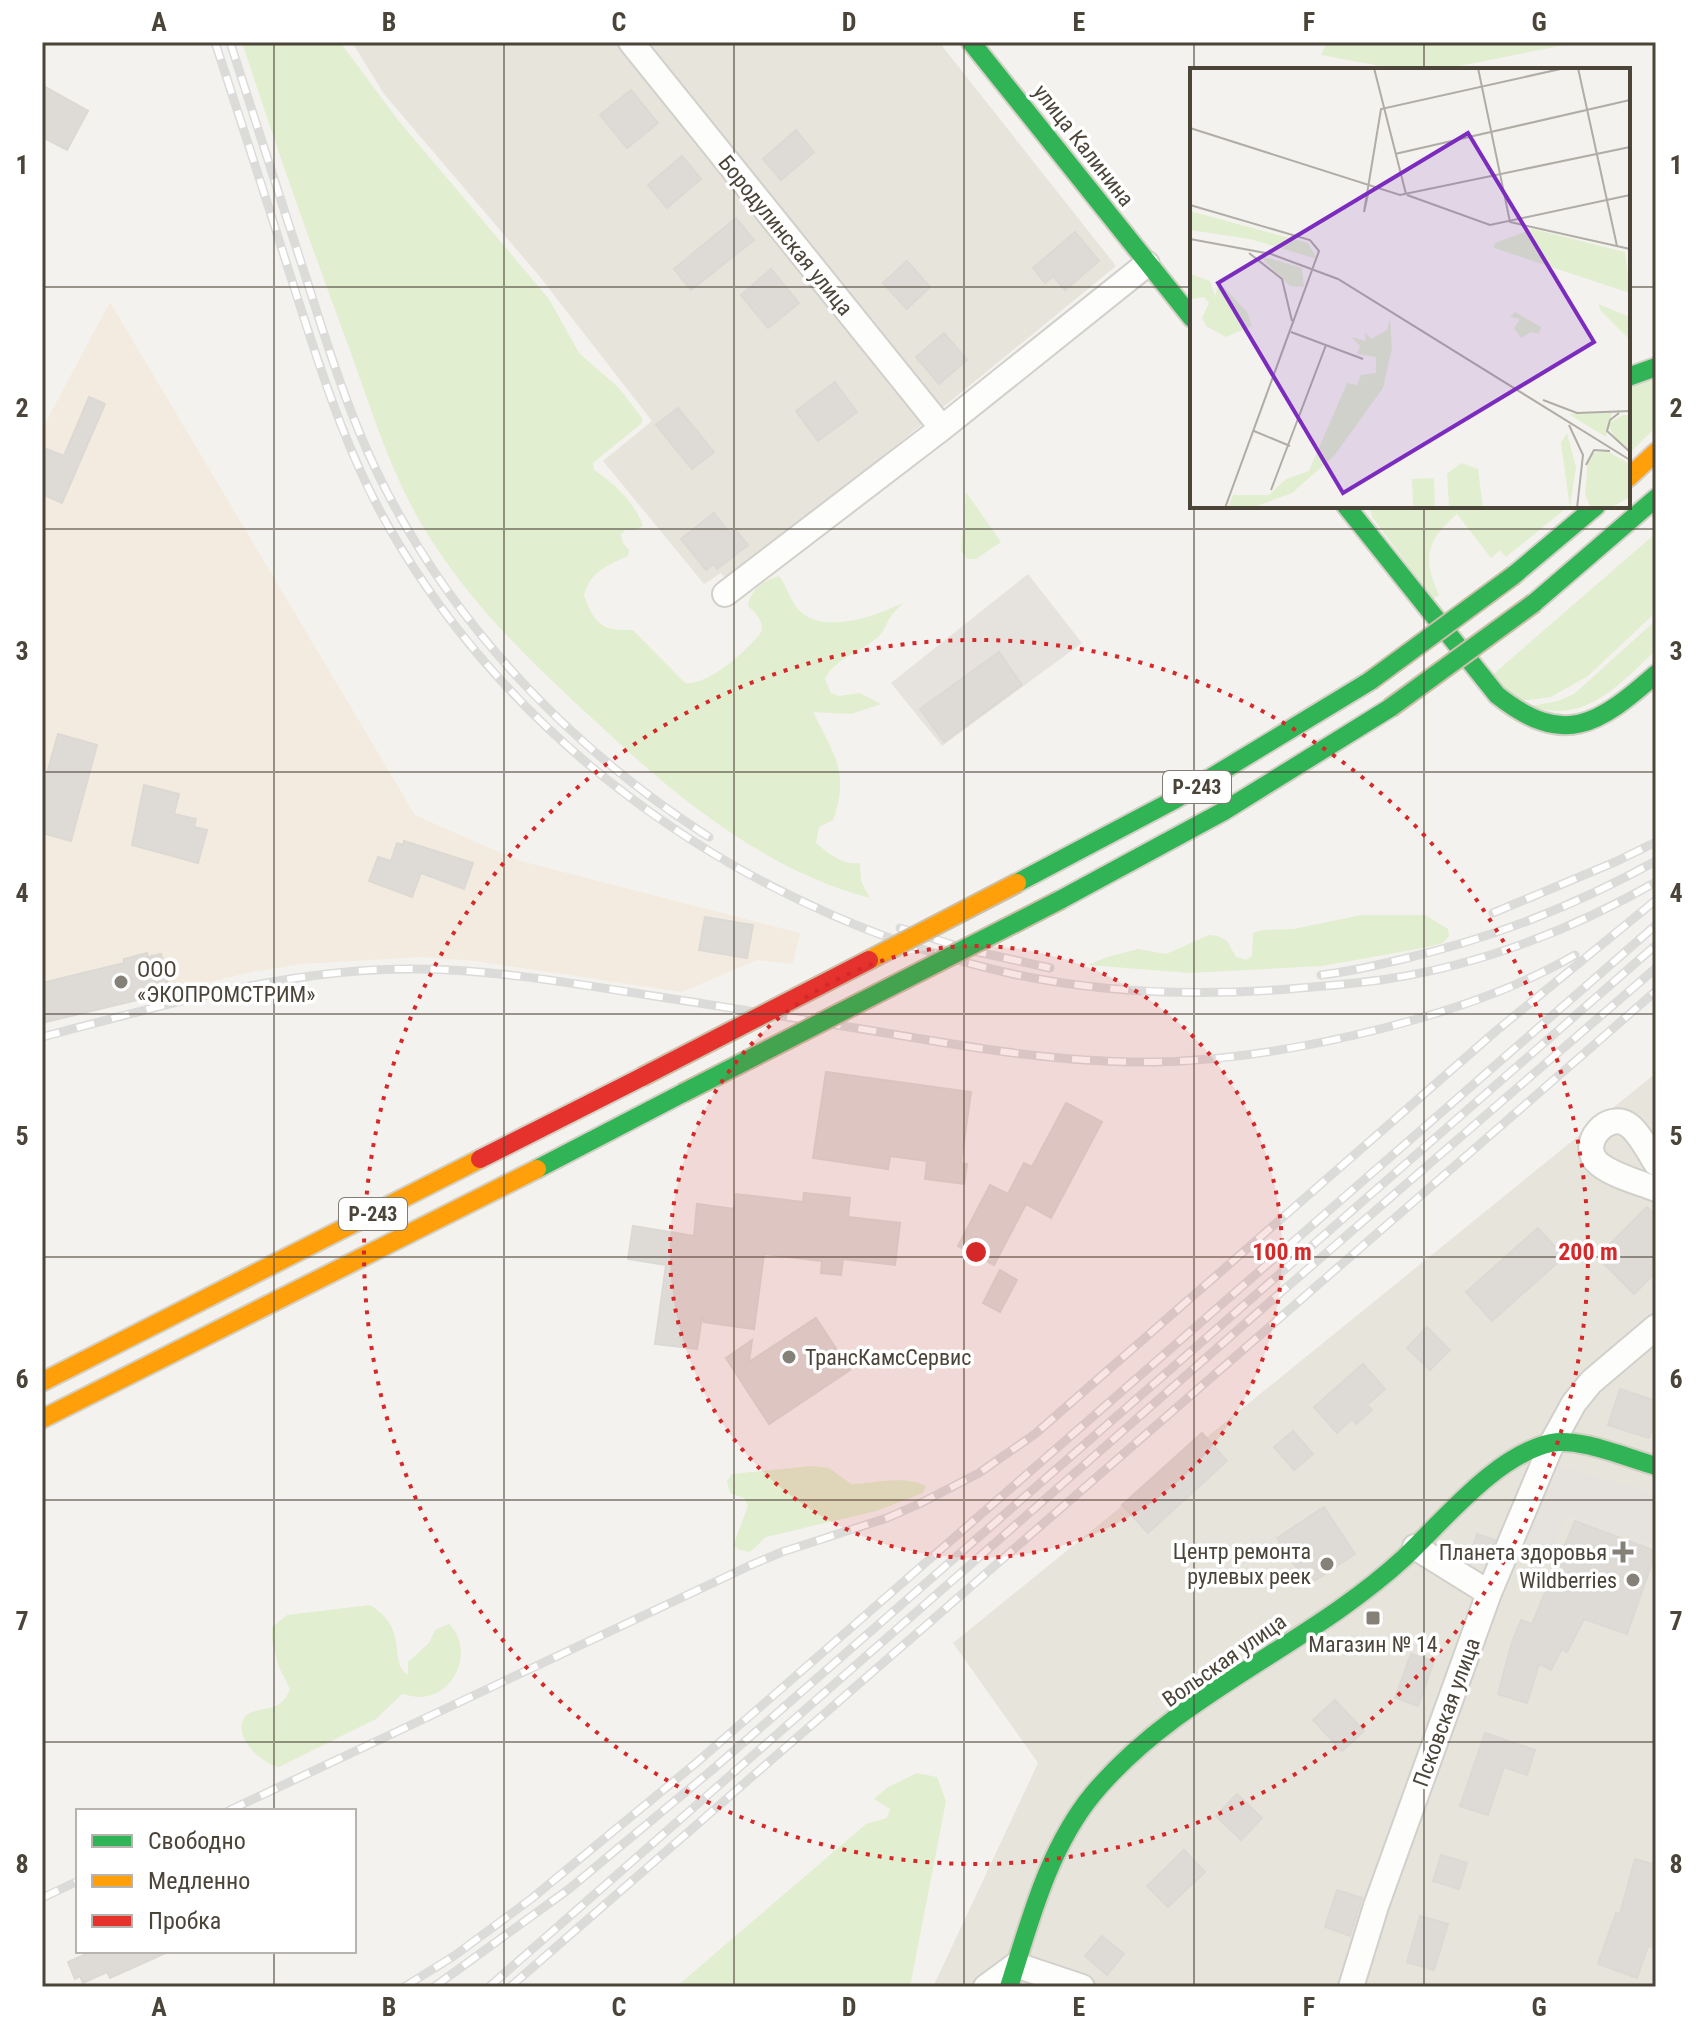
<svg xmlns="http://www.w3.org/2000/svg" width="1698" height="2029" font-family="'Roboto Condensed',sans-serif">
<rect width="100%" height="100%" fill="#f4f2ee"/>
<path fill="#e7e4dc" d="M352 42H939L1116 266 729 582 721 573 704 584 603 461 652 421 540 277 384 94Z
M1656 1073V1987H933L1038 1763 953 1643Z"/>
<path fill="#f3ebdf" d="M110 302 415 815 517 860 800 933 793 964 757 960 682 992 474 961 422 957 301 964 247 973 42 1023V429Z"/>
<path fill="#e6e2de" d="M1028 574 1082 643 942 746 891 683Z"/>
<path fill="#e1eecf" d="M242 42H340L398 120 549 299 579 353 619 388 642 418V423L593 463 594 470C613 482 636 504 643 526L635 530H625L621 535 623 543 629 550 628 556C606 566 591 571 584 595 594 624 602 631 633 630L685 683C708 686 746 651 760 634 766 623 756 613 748 606 750 590 764 580 779 576 787 586 790 600 798 609 821 636 878 616 904 602 900 607 894 611 891 616 886 623 885 631 878 637 861 652 835 658 825 679L831 693 839 696 860 693 881 704 851 714 813 712C834 754 850 773 833 820L819 827 816 843C828 853 843 866 860 863L861 881 870 898C775 873 692 810 620 744 547 677 473 611 422 525 389 469 370 405 348 345 311 245 275 144 242 42Z
M1327 42H1580L1439 70H1401L1321 55Z
M1656 376V427L1628 455V387Z
M966 492 1001 542 976 559H967L961 551Z
M1370 506H1569L1506 557 1500 550 1491 558 1457 514C1426 541 1422 558 1439 595L1433 599 1372 517Z
M1656 533V612L1588 676 1551 697 1520 701 1489 678Z
M1656 620V650C1630 674 1598 711 1559 711 1549 711 1538 708 1527 707L1558 701 1574 694Z
M1361 915H1425L1448 929 1449 936 1443 943 1428 947 1322 966 1189 973 1088 965 1107 957 1138 949 1166 954 1209 935 1218 936 1227 941 1236 957 1246 960 1252 956 1253 933 1262 930 1294 929Z
M812 1466 829 1468 851 1484C875 1483 904 1475 926 1486L923 1493 876 1511 766 1537 750 1552 740 1550 733 1546 748 1506 744 1498 730 1493 727 1481 732 1474Z
M370 1605C411 1630 387 1661 408 1675V1662L429 1643 435 1630 449 1624C474 1648 457 1695 421 1697 415 1697 408 1695 402 1694L376 1719 279 1767C262 1765 231 1735 245 1717 257 1703 280 1717 290 1689L278 1665 272 1640V1627L287 1615Z
M917 1773 937 1777 946 1801 910 1987H676L866 1824 887 1818 890 1809 874 1799 888 1787Z"/>
<path fill="#e6e3df" d="M1546 1462 1656 1494V1546L1565 1515 1553 1556 1520 1544Z"/>
<path fill="#dedbd6" stroke="#dcd9d4" stroke-width="2" d="M42 85 88 111 67 150 42 137Z
M631 90 658 123 627 148 600 115Z
M796 130 814 152 781 180 763 159Z
M682 156 701 179 667 208 648 185Z
M736 218 754 240 691 290 674 269Z
M1075 232 1099 261 1065 290 1053 276 1045 283 1033 268Z
M907 261 930 287 907 309 883 283Z
M771 269 799 303 768 328 741 295Z
M944 333 967 360 939 384 916 357Z
M835 382 857 412 818 441 796 411Z
M89 397 105 404 62 503 42 494V461L47 449 64 456Z
M678 408 714 452 692 469 656 425Z
M714 513 730 533 735 529 748 545 717 569 713 564 706 570 681 539Z
M999 652 1022 685 944 742 920 709Z
M58 734 97 745 71 841 42 833V791Z
M144 785 179 794 174 814 196 819 194 827 207 830 198 863 132 845Z
M404 841 473 863 464 889 421 873 412 897 369 881 378 857 391 861 397 843 403 845Z
M705 917 753 925 747 958 699 950Z
M147 953 148 957 161 954 170 992 42 1023V983L124 963V959Z
M826 1072 971 1092 961 1163 967 1164 964 1184 925 1179 927 1161 890 1156 888 1169 813 1158Z
M1066 1103 1102 1122 1051 1218 1026 1204 994 1265 958 1246 990 1185 1008 1194 1024 1163 1032 1167Z
M804 1193 850 1198 848 1217 900 1223 895 1265 843 1259 841 1275 821 1273 822 1261 764 1254 754 1329 704 1322 702 1317 697 1349 655 1344 666 1265 628 1259 633 1226 694 1236 697 1204 734 1209 736 1194 803 1202Z
M1647 1207 1656 1216V1272L1634 1294 1597 1257Z
M1538 1228 1564 1257 1492 1321 1466 1292Z
M1000 1270 1017 1280 1000 1312 983 1303Z
M816 1318 850 1370 769 1424 726 1358 752 1340 749 1362Z
M1427 1327 1450 1350 1430 1370 1407 1348Z
M1363 1364 1385 1389 1367 1405 1372 1410 1356 1424 1352 1419 1337 1433 1314 1407Z
M1620 1389 1656 1401V1415L1649 1438 1608 1425Z
M1293 1431 1313 1454 1294 1470 1274 1447Z
M1202 1433 1227 1461 1148 1533 1122 1505Z
M1324 1507 1355 1554 1308 1585 1277 1538Z
M1575 1521 1656 1551 1627 1634 1584 1619 1567 1652 1562 1649 1551 1670 1539 1664 1527 1703 1498 1694 1512 1642 1521 1620 1532 1624Z
M1477 1534 1495 1540 1488 1557 1471 1552Z
M1411 1654 1434 1661 1418 1706 1395 1698Z
M1335 1700 1364 1731 1342 1751 1313 1720Z
M1485 1733 1535 1750 1527 1775 1504 1767 1488 1815 1460 1806Z
M1237 1794 1262 1818 1241 1840 1216 1816Z
M1184 1850 1205 1872 1168 1907 1147 1886Z
M1441 1855 1467 1863 1459 1889 1433 1881Z
M1635 1859 1656 1865V1949L1648 1946 1637 1978 1598 1964 1616 1913 1620 1914Z
M1337 1890 1362 1898 1350 1936 1325 1927Z
M1420 1916 1448 1924 1434 1970 1407 1962Z
M1102 1936 1124 1954 1107 1975 1085 1956Z
M93 1951H170L110 1978 107 1972 83 1983 80 1976 75 1979 68 1962Z"/>
<g fill="none" stroke-linecap="round" stroke-linejoin="round">
<g stroke="#d2d0cb" stroke-width="28">
<path id="street" d="M631 42 942 428
M725 594 942 428 1147 264
M1656 1163C1649 1152 1641 1136 1631 1127 1609 1107 1576 1145 1599 1164 1614 1176 1638 1182 1656 1189
M1415 1547 1489 1593
M986 1987 1016 1965 1082 1987
M1351 1987 1376 1906 1489 1593 1553 1441 1574 1403 1591 1382 1656 1327"/>
</g>
<g stroke="#d3cfc5" stroke-width="22">
<path id="fast" d="M971 42 1192 318
M1628 377 1656 367
M1346 506 1497 695C1564 748 1598 725 1656 674
M1514 575 1596 506
M1534 603 1656 498
M1017 883 1174 800 1370 681
M1060 900 1224 811 1390 708
M537 1169 683 1093
M1009 1987C1030 1921 1048 1849 1093 1794 1177 1693 1309 1646 1405 1557 1444 1520 1496 1455 1551 1443 1579 1437 1627 1458 1656 1466"/>
</g>
<g stroke="#d3cfc5" stroke-width="22">
<path id="slow" d="M1628 478 1656 452
M42 1382 480 1159
M42 1419 537 1169"/>
</g>
<g stroke="#d3cfc5" stroke-width="22">
<path id="jam" d="M480 1159 642 1077"/>
</g>
<use href="#street" stroke="#fdfdfc" stroke-width="24"/>
<use href="#fast" stroke="#30b455" stroke-width="18"/>
<use href="#slow" stroke="#ff9f0a" stroke-width="18"/>
<use href="#jam" stroke="#e5322d" stroke-width="18"/>
<g stroke="#dbdbda" stroke-width="9">
<path id="rail" d="M215 42C242 124 268 205 294 287 323 378 352 470 403 551 537 767 766 919 1013 974 1102 993 1198 996 1289 989 1321 986 1355 984 1387 979 1480 965 1574 929 1656 882
M230 42C256 123 282 203 308 284 330 354 353 427 387 492 460 633 576 752 709 837
M1493 913 1615 862 1656 842
M900 928 969 950 1050 968
M1321 975C1347 972 1374 966 1399 960 1493 938 1572 907 1656 861
M42 1037C166 1005 290 967 420 969 498 970 576 984 654 996 731 1008 809 1020 886 1033 974 1048 1062 1063 1152 1062 1229 1061 1309 1047 1384 1028 1450 1011 1516 989 1575 955
M228 1811 751 1565 782 1552 887 1518 919 1504 979 1473 1035 1434 1496 1031 1656 900
M42 1898 78 1881
M404 1987 454 1956 531 1899 696 1763 1656 925
M434 1987 569 1889 712 1770 1656 945
M489 1987 1272 1300 1656 968
M510 1987 1656 991"/>
</g>
<use href="#rail" stroke="#fff" stroke-width="6" stroke-dasharray="18" stroke-linecap="butt"/>
<g stroke="#ccbfa9" stroke-width="22" stroke-linecap="butt">
<path id="fast-bridge" d="M1370 681 1514 575
M1390 708 1534 603
M683 1093 1060 900"/>
</g>
<g stroke="#ccbfa9" stroke-width="22" stroke-linecap="butt">
<path id="slow-bridge" d="M869 960 1017 883"/>
</g>
<g stroke="#ccbfa9" stroke-width="22" stroke-linecap="butt">
<path id="jam-bridge" d="M642 1077 869 960"/>
</g>
<use href="#fast-bridge" stroke="#30b455" stroke-width="18"/>
<use href="#slow-bridge" stroke="#ff9f0a" stroke-width="18"/>
<use href="#jam-bridge" stroke="#e5322d" stroke-width="18"/>
</g>
<path fill="none" stroke="#4b4439" stroke-width="2" stroke-opacity="0.55" d="M274 42V1811M504 42V1987M734 42V1987M964 42V1987M1194 42V70M1424 42V70M42 287H1192M1628 287H1656M1194 506V1987M1424 506V1987M42 529H1656M42 772H1656M42 1014H1656M42 1257H1656M42 1500H1656M42 1742H1656M274 1951V1987"/>
<circle cx="976" cy="1252" r="306" fill="#d62828" fill-opacity=".12"/>
<g fill="none" stroke="#d62828" stroke-width="4" stroke-dasharray="4 8">
<circle cx="976" cy="1252" r="306"/>
<circle cx="976" cy="1252" r="612"/>
</g>
<g fill="#868178" stroke="#fff" stroke-width="3">
<circle cx="121" cy="982" r="8"/>
<circle cx="789" cy="1357" r="8"/>
<path d="M1619 1540h8v8h8v8h-8v8h-8v-8h-8v-8h8z"/>
<circle cx="1327" cy="1564" r="8"/>
<circle cx="1633" cy="1580" r="8"/>
<rect x="1365" y="1610" width="16" height="16" rx="4"/>
</g>
<g text-anchor="middle" stroke-width="7" stroke-linejoin="round" paint-order="stroke">
<g fill="#fff" stroke="#817c74" stroke-width="2">
<rect x="1163" y="771" width="68" height="32" rx="6"/>
<rect x="339" y="1198" width="68" height="32" rx="6"/>
</g>
<g font-size="20" font-weight="bold" fill="#4b4439">
<text x="1197" y="794">Р-243</text>
<text x="373" y="1221">Р-243</text>
</g>
<g font-size="22" fill="#4b4439" stroke="#fff">
<text transform="translate(1084 145) rotate(52)" y="8">улица Калинина</text>
<text transform="translate(786 235) rotate(51)" y="8">Бородулинская улица</text>
<text transform="translate(1224 1660) rotate(-35)" y="8">Вольская улица</text>
<text transform="translate(1446 1712) rotate(-70)" y="8">Псковская улица</text>
</g>
<g font-size="22" fill="#4b4439" stroke="#fff" text-anchor="end">
<text x="137" y="977" text-anchor="start">ООО<tspan x="137" dy="25">«ЭКОПРОМСТРИМ»</tspan></text>
<text x="805" y="1365" text-anchor="start">ТрансКамсСервис</text>
<text x="1311" y="1559">Центр ремонта<tspan x="1311" dy="25">рулевых реек</tspan></text>
<text x="1607" y="1560">Планета здоровья</text>
<text x="1617" y="1588">Wildberries</text>
<text x="1373" y="1652" text-anchor="middle">Магазин № 14</text>
</g>
</g>
<g transform="translate(1190 68)">
<rect width="440" height="440" fill="#f4f2ee"/>
<path d="M0 143 118 175 127 191 60 171 0 162ZM343 161 435 184 440 225 304 180 305 175ZM68 187 112 200 114 219 100 218ZM0 206 20 213 25 228 29 214 57 244 62 258 36 269 16 258 12 250 19 235 14 229 2 231ZM408 236 440 249V272L411 243ZM325 244 351 259 349 266 341 264 331 270 324 260 330 251 320 249ZM200 251 202 280 193 320 144 388 102 425 62 440H38L43 427H79L96 411 119 403 157 315 167 317 171 307 186 305V289L167 286 170 278 161 269 176 273 175 264 181 271 197 262ZM422 345 416 369 380 347 381 346ZM433 347H440V382L426 373 418 356ZM377 365 386 399 380 440 371 375ZM415 382 440 396V429L420 440H401L395 426 398 392 401 386ZM271 395 288 401 293 440H259L257 406ZM244 410 245 440H223L222 411Z" fill="#e1eecf"/>
<path fill="none" stroke="#b0aca6" stroke-width="2" d="M184 0 216 126M288 0 320 154 440 181M388 0 427 178M0 60 210 127 440 79M205 86 440 32M178 126 174 144 191 41 375 0M217 127 300 157 440 127M0 137 120 172 129 183 35 440M0 171 81 186 148 211 440 392M59 185 92 211 102 253M101 264 173 291M353 332 387 345 440 343M429 345 420 352 417 363 440 384M379 357 393 387 387 440M64 363 100 378M396 397 404 382 420 383M81 422 136 277"/>
<path fill="#7b2cbf" fill-opacity="0.15" stroke="#7b2cbf" stroke-width="4" d="M278 65 404 274 153 425 28 215Z"/>
<rect width="440" height="440" fill="none" stroke="#4b4439" stroke-width="4"/>
</g>
<circle cx="976" cy="1252" r="12" fill="#d62828" stroke="#fff" stroke-width="4"/>
<g font-size="24" text-anchor="middle" font-weight="bold" fill="#d62828" stroke="#fff" stroke-width="7" stroke-linejoin="round" paint-order="stroke">
<text x="1282" y="1260">100 m</text>
<text x="1588" y="1260">200 m</text>
</g>
<rect width="1698" height="2029" fill="none" stroke="#ffffff" stroke-width="88"/>
<rect x="76" y="1809" width="280" height="144" fill="#ffffff" stroke="#b7b4b0" stroke-width="2"/>
<rect x="92" y="1835" width="40" height="12" fill="#30b455" stroke="#b7b4b0" stroke-width="2"/>
<text x="148" y="1849" font-size="24" fill="#4b4439">Свободно</text>
<rect x="92" y="1875" width="40" height="12" fill="#ff9f0a" stroke="#b7b4b0" stroke-width="2"/>
<text x="148" y="1889" font-size="24" fill="#4b4439">Медленно</text>
<rect x="92" y="1915" width="40" height="12" fill="#e5322d" stroke="#b7b4b0" stroke-width="2"/>
<text x="148" y="1929" font-size="24" fill="#4b4439">Пробка</text>
<rect x="44" y="44" width="1610" height="1941" fill="none" stroke="#4b4439" stroke-width="3"/>
<g font-size="26" text-anchor="middle" font-weight="bold" fill="#4b4439">
<text x="159" y="31">A</text>
<text x="389" y="31">B</text>
<text x="619" y="31">C</text>
<text x="849" y="31">D</text>
<text x="1079" y="31">E</text>
<text x="1309" y="31">F</text>
<text x="1539" y="31">G</text>
<text x="22" y="174">1</text>
<text x="1676" y="174">1</text>
<text x="22" y="417">2</text>
<text x="1676" y="417">2</text>
<text x="22" y="660">3</text>
<text x="1676" y="660">3</text>
<text x="22" y="902">4</text>
<text x="1676" y="902">4</text>
<text x="22" y="1145">5</text>
<text x="1676" y="1145">5</text>
<text x="22" y="1388">6</text>
<text x="1676" y="1388">6</text>
<text x="22" y="1630">7</text>
<text x="1676" y="1630">7</text>
<text x="22" y="1873">8</text>
<text x="1676" y="1873">8</text>
<text x="159" y="2016">A</text>
<text x="389" y="2016">B</text>
<text x="619" y="2016">C</text>
<text x="849" y="2016">D</text>
<text x="1079" y="2016">E</text>
<text x="1309" y="2016">F</text>
<text x="1539" y="2016">G</text>
</g>
</svg>
